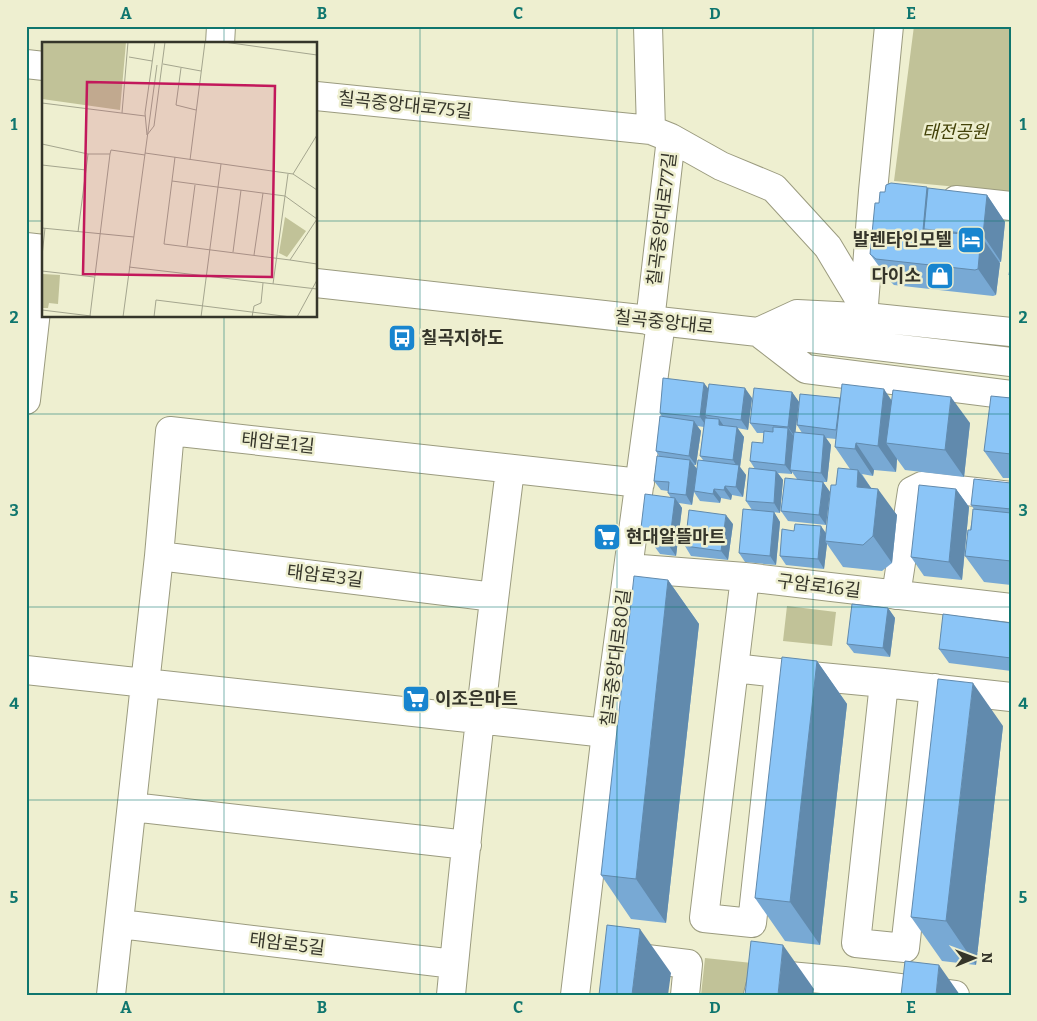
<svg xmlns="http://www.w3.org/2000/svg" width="1037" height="1021" font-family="Bitter,'Noto Sans KR',serif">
<rect width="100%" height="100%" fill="#eeefd0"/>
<path fill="#c1c298" d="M914 26H1011V192L894 181Z
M787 606 836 612 832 646 783 641Z
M705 958 752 963 749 995H701Z"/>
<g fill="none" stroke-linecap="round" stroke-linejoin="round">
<g stroke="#9b9b7f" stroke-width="30">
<path id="minor" d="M648 26 651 130 671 138 650 321
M220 44 221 26
M26 64 44 66
M316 96 651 130
M671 138 721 166 774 188 828 247 864 307
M956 200 1011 206
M863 317 873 191 889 26
M26 400 43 249
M159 556 494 597
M628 568 745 577 1011 608
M896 595 912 491 922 486 1011 496
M734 668 745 577
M26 670 606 733
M779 673 752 923 704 918 734 668 779 673 884 683 1011 697
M884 683 856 943 905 948 934 688
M132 807 467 845
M120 924 454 964
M111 995 159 556 170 431 640 483
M451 995C468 819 488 644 510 470
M575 995 606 733 661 322
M617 995 622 956 688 964 685 995
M758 995 762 979 778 975 844 981
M843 995 844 981 955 995"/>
</g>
<g stroke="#9b9b7f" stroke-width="30">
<path id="major" d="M26 247 44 249
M316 283 758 332 1011 362
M1011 332 876 318 797 314 758 332 806 369 1011 395"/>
</g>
<use href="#minor" stroke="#fff" stroke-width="28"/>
<use href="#major" stroke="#fff" stroke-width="28"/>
</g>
<path fill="#78a9d4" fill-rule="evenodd" d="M928 189 987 195 1005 222 1001 262H999L1000 263 996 295 993 296 894 285 889 280 870 254 879 203 885 192Z
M708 389 752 398 748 430 737 428 744 437 740 467 746 475 743 497 732 495 731 500 721 498 720 503 700 501 694 492 692 505 679 503 682 508 676 556 660 554 641 528 671 498 668 493V491L661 490 654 481 659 456 656 451 662 417 660 413ZM697 426 704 427 700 456 703 460 697 469 694 465H696L701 431Z
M792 392 799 402 795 432 802 433 797 425 840 398 892 400 970 423 964 477 905 470 897 459 896 472 874 470 873 476 862 474 871 488 897 515 892 563 882 571 843 567 827 544 824 569 786 565 780 556 826 533 836 485 850 469 835 447 836 439 826 438 831 445 827 482H823L830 492 826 525 788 521 781 511 797 479 792 472V474L778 473 783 480 780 513 773 512H774L780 522 776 565 745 562 739 553 752 510 746 501 755 469 750 461 763 443 764 433H757L750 423Z
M1011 398V478H1003L984 451Z
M1011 483V585L984 582 965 556 974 509 971 505Z
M956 489 969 507 962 580 924 576 911 557Z
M733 524 728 560 691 556 685 546Z
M668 580 699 624 666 923 631 919 601 875Z
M888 608 895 618 890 657 854 653 847 644Z
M1011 623V671L949 663 939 649Z
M817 661 847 704 820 945 785 941 755 898Z
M1003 726 976 965 942 961 911 917Z"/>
<path fill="#618aad" d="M927 187 946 214 924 229 941 254 923 230Z
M987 195 1005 222 1001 262 983 235Z
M981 236 1000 263 996 295 978 269Z
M704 383 711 392 705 415 708 419 707 427 700 417Z
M745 388 752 398 748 430 741 420Z
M884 389 902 416 886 443 897 459 896 472 878 446Z
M792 392 799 402 795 437 788 427Z
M951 397 970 423 964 477 945 450Z
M719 419 726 429 719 425Z
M694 421 701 431 696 465 689 456Z
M737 427 744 437 740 467 746 475 743 497 736 487 738 468 733 460Z
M788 428 795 438 790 470 792 472V474L785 465Z
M824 435 831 445 827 482 821 473Z
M856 443 874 470 873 476 855 449Z
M690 460 697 469 692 505 686 495Z
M858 470 877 496 857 487Z
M776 471 783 480 780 513 774 503Z
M823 482 830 492 826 525 819 515Z
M725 486 732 495 731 500 724 490Z
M714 489 721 498 720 503 713 494Z
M878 489 897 515 892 563 873 536Z
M956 489 969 507 962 580 949 562Z
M675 498 682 508 676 556 669 546Z
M774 512 780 522 776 565 770 556Z
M726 515 733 524 728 560 721 551Z
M821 526 828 536 825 541 827 544 824 569 818 559Z
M668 580 699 624 666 923 636 879Z
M888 608 895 618 890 657 883 648Z
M817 661 847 704 820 945 790 902Z
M973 683 1003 726 976 965 946 921Z
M640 929 671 973 668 995H632Z
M783 945 814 989 813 995H778Z
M939 965 960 995H936Z"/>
<path fill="#8bc5f7" stroke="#618aad" d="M891 183 927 187 923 230 981 236 978 269 975 270 876 259 870 254 875 203H879L880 192H885L886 185Z
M928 188 987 195 983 235 924 229Z
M1011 261V276L1009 275Z
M663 378 704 383 700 417 660 413Z
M709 384 745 388 741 420 705 415Z
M842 384 884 389 878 446 856 443 855 449 835 447Z
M754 388 792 392 788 427 750 423Z
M893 390 951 397 945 450 886 443Z
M800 394 840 398 836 430 797 425Z
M991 396 1011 398V454L984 451Z
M660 416 694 421 689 456 656 451Z
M705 418 719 419V425L737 427 733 460 700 456Z
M773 427 788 428 785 465 750 461 752 442 763 443 764 431 773 432Z
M794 432 824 435 821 473 790 470Z
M657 456 690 460 686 495 668 493 669 482 654 481Z
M698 460 739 465 736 487 725 486 724 490 714 489 713 494 694 491Z
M749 468 776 471 774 503 746 501Z
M838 468 858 470 857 487 878 489 873 536 863 545 825 541 831 485H836Z
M785 478 823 482 819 515 781 511Z
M974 479 1011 483V509L971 505Z
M919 485 956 489 949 562 911 557Z
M645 494 675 498 669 546 653 544 641 528Z
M743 509 774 512 770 556 739 553Z
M973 509 1011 513V561L965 556 968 530H971Z
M689 510 726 515 721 551 685 546Z
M795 524 821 526 818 559 780 556 782 529 794 531Z
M634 576 668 580 636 879 601 875Z
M852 604 888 608 883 648 847 644Z
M943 614 1011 623V658L939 649Z
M782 657 817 661 790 902 755 898Z
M938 679 973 683 946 921 911 917Z
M607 925 640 929 632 995H599Z
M751 941 783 945 778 995H745Z
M905 961 939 965 936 995H901Z"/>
<path fill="none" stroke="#0f766e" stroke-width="1" stroke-opacity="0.55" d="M224 26V44M420 26V995M617 26V995M813 26V995M26 221H44M316 221H1011M224 316V995M26 414H1011M26 607H1011M26 800H1011"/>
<defs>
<g id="hotel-square" transform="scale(1.4375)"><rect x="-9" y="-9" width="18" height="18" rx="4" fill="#1885cf" stroke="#eeefd0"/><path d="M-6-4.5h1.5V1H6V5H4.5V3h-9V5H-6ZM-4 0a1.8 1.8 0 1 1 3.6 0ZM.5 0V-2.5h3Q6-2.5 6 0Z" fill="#fff"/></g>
<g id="shop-square" transform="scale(1.4375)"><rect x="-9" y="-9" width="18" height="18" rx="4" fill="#1885cf" stroke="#eeefd0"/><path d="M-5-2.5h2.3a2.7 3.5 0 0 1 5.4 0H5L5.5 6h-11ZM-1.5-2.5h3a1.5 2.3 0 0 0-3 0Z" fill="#fff"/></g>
<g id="bus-square" transform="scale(1.4375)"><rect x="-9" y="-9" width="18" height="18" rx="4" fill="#1885cf" stroke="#eeefd0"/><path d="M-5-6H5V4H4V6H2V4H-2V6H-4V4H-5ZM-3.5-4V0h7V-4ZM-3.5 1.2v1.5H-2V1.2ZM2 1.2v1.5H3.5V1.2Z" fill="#fff"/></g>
<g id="supermarket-square" transform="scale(1.4375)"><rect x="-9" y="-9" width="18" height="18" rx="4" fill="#1885cf" stroke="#eeefd0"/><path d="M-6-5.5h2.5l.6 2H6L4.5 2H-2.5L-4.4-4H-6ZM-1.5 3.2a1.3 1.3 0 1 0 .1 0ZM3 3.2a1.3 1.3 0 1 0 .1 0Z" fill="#fff"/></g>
</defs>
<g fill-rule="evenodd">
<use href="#hotel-square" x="971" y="240"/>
<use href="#shop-square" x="940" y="276"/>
<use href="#bus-square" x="402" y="338"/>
<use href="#supermarket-square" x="607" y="537"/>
<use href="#supermarket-square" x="416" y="699"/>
</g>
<g text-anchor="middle" stroke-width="5" stroke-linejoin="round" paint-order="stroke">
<g font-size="18" fill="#35352a" stroke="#eeefd0">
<text transform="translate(405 105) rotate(6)" y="6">칠곡중앙대로75길</text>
<text transform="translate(662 219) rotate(-83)" y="6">칠곡중앙대로77길</text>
<text transform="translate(664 322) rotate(6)" y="6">칠곡중앙대로</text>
<text transform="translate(278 443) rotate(6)" y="6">태암로1길</text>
<text transform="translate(325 576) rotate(7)" y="6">태암로3길</text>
<text transform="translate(819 586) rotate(7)" y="6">구암로16길</text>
<text transform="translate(616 658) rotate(-83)" y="6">칠곡중앙대로80길</text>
<text transform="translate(287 944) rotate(7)" y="6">태암로5길</text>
</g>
<g font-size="18" font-style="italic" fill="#434208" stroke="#eeefd0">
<text x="955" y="138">태전공원</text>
</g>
<g font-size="18" font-weight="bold" fill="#35352a" stroke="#eeefd0" text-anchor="start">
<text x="952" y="246" text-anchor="end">발렌타인모텔</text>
<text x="921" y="282" text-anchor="end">다이소</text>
<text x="421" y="344">칠곡지하도</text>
<text x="626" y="543">현대알뜰마트</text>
<text x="435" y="705">이조은마트</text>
</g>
</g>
<g transform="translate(42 42)">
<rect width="275" height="275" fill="#eeefd0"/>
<path d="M0 0H84L78 68 0 57ZM243 175 264 189 245 215 237 211ZM1 232 18 233 16 262 7 261 6 266H0Z" fill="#c1c298"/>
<path fill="none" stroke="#a4a58e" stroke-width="1" d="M113 0 103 71 105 93 112 84 123 0M182 0 275 13M87 15 110 19M121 22 159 29M139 26 134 63 154 68M0 61 103 74M80 71 86 0M0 102 46 112H68L69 108 103 113M103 111 251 132 275 148M148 118 163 0M0 123 44 128M251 132 275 93M130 139 243 154 275 177 248 218 122 202 133 115M0 186 92 195M36 190 46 112M145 204 153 143M191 210 199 148M212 213 221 151M0 214 3 186M248 218 275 222M87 225 275 247M0 229 52 235M231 242 246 132M0 268 49 274M48 274 68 112M81 275 115 23M112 275 114 258 249 275M159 275 179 122M210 275 212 264 219 261 221 241M255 275 275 238"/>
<path fill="#c2185b" fill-opacity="0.15" stroke="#c2185b" stroke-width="2.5" d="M45 40 233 44 230 235 41 232Z"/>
<rect width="275" height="275" fill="none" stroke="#35352a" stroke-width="2.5"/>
</g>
<rect width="1037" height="1021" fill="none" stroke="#eeefd0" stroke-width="55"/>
<g transform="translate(974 958) rotate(89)" stroke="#eeefd0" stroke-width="4" paint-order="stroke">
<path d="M0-4L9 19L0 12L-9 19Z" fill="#35352a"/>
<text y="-8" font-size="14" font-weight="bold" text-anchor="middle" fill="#35352a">N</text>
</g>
<rect x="28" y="28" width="982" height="966" fill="none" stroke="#0f766e" stroke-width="2"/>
<g font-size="16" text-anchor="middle" font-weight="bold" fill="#0f766e">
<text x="126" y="19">A</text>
<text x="322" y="19">B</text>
<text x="518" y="19">C</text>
<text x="715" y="19">D</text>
<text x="911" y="19">E</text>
<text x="14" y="130">1</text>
<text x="1023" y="130">1</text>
<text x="14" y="323">2</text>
<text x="1023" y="323">2</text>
<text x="14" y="516">3</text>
<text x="1023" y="516">3</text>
<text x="14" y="709">4</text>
<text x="1023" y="709">4</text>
<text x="14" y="903">5</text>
<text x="1023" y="903">5</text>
<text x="126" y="1013">A</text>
<text x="322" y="1013">B</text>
<text x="518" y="1013">C</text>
<text x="715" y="1013">D</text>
<text x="911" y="1013">E</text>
</g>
</svg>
